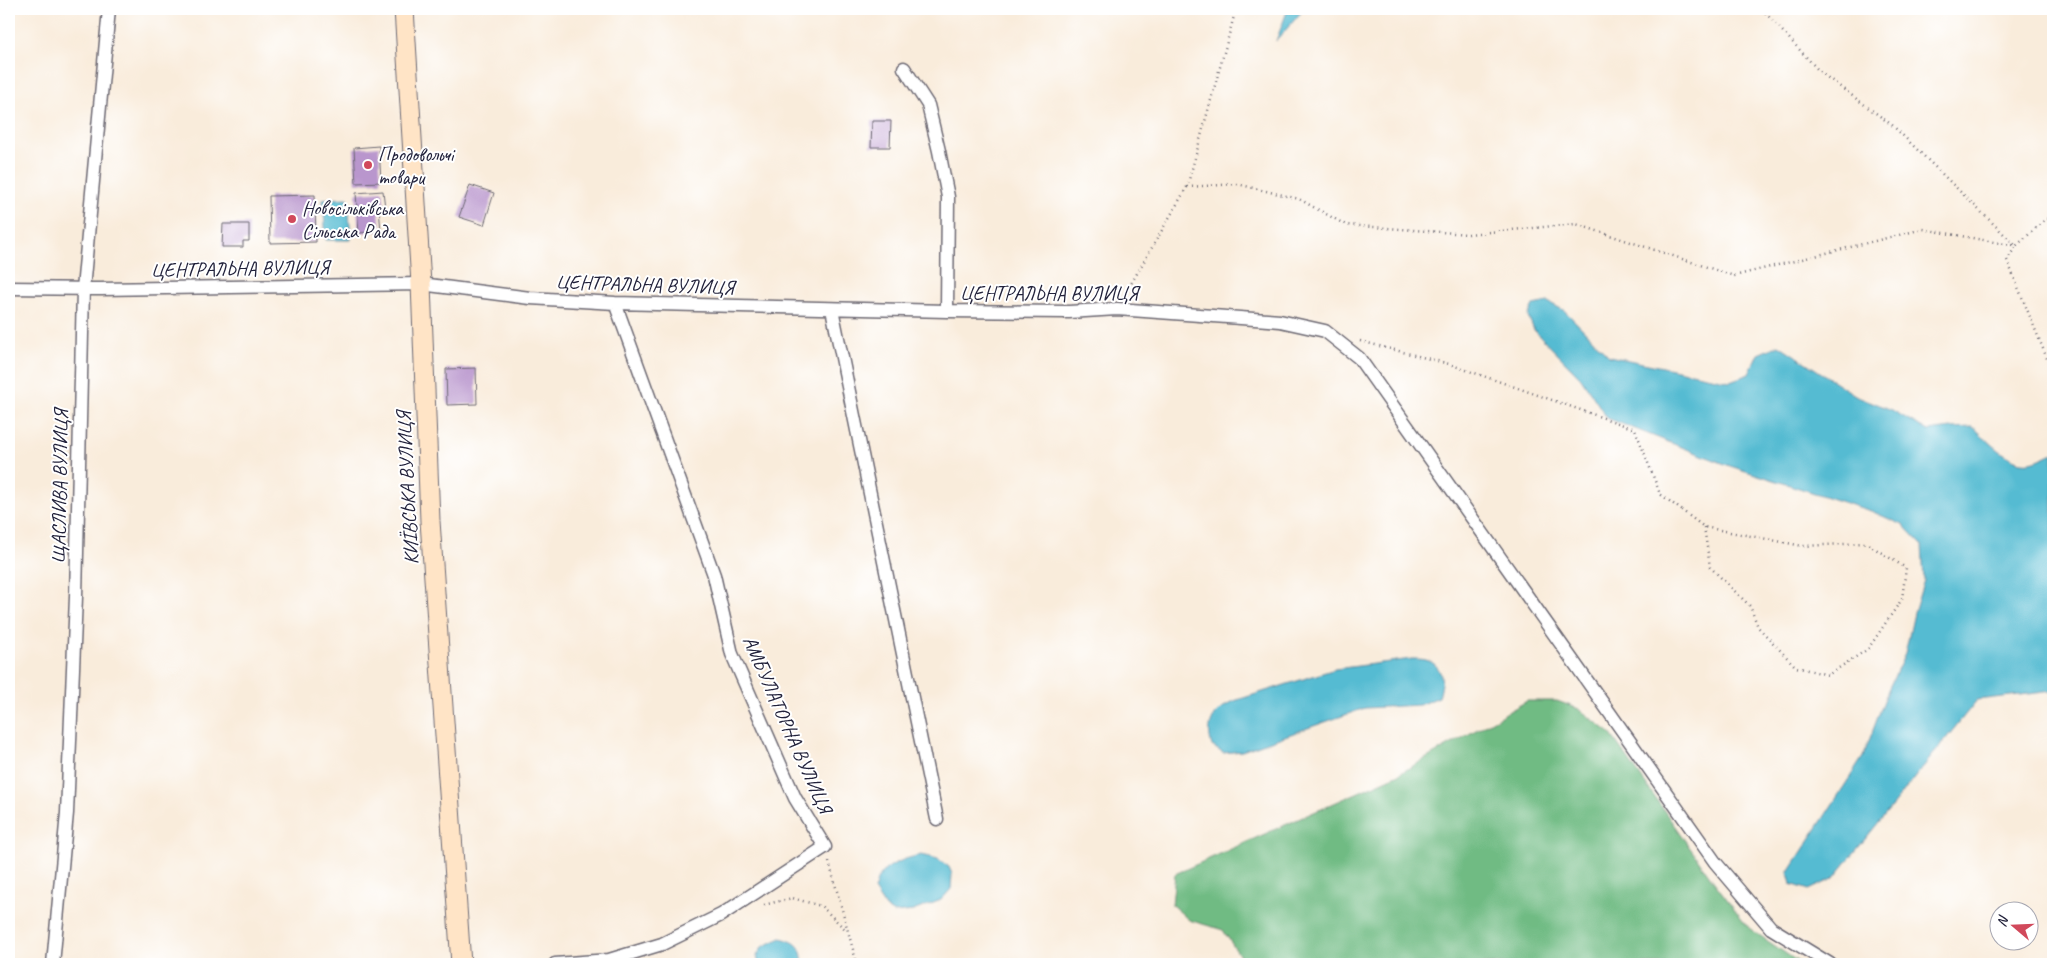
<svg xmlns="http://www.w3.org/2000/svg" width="2062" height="973" font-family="Caveat,sans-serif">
<rect width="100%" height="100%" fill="#fff"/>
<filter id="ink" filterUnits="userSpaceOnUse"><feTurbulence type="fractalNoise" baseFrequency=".02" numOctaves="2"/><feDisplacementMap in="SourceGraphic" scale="10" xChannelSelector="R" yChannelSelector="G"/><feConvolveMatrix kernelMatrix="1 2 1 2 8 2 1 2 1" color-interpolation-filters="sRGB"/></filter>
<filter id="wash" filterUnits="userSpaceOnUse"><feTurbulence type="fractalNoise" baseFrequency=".0096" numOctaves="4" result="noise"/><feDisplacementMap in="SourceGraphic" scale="20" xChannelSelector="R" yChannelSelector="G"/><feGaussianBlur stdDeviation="1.12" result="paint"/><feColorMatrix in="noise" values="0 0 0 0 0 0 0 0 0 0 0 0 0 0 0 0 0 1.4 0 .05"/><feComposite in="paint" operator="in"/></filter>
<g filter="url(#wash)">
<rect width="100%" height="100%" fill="#f9ecdb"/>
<path fill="#70bb83" stroke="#496e5f" d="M1527 701H1557L1579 709 1610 733 1711 878 1749 928 1801 964H1245L1223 930 1189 920 1172 905 1175 874 1397 775Z"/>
<path fill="#54bbd2" stroke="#3b6e86" d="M1288 9H1304L1276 41Z
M348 198 351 240H326L323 199Z
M1548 302 1565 311 1609 356 1730 381 1749 374 1758 354 1779 345 1855 395 1892 410 1928 431 1952 428 1973 427C1986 438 2006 460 2022 462 2033 464 2044 457 2053 453V691L1977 700 1833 879 1809 890 1791 884 1788 873 1863 757 1888 690 1905 654 1914 613 1924 580 1922 545 1903 525 1871 511 1730 466 1607 418 1581 378 1534 330 1528 316 1533 305Z
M1412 659C1417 659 1425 659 1429 661 1444 667 1443 685 1439 697L1419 705 1365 708 1242 751 1223 753 1212 746C1205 723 1214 711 1234 701L1335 669Z
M922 855 938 859 949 867 952 874 951 889 941 900 913 911 894 913 886 908 874 890C876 886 876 881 878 878 887 864 908 857 922 855Z
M781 938C799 943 801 946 803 964H759L757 956 762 947Z"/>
<g id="blocks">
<path fill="#b996cd" d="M872 121H891L890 147H871Z
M379 146 381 182 356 183 354 148Z
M470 185 494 193 484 225 459 217Z
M383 191 385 208 379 209 381 231 359 233 356 193Z
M315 195 316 242 270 243 269 196Z
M223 224H249V241H243V247H222Z
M476 368 477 404 447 405 446 369Z"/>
</g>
</g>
<g filter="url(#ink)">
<use href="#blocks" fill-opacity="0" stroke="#6d6973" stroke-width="1"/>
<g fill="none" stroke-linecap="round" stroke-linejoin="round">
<g stroke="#6d6973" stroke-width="15">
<path id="street" d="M904 68 928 105 939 151 948 197 947 311
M9 288 101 289 421 284 530 298 615 303 947 311 1069 312 1117 309 1280 321 1325 331 1359 358 1715 862 1771 928 1830 964
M832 309 937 819
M53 964 67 813 76 597 83 289 109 9
M555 964 609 960 662 944 721 915 825 847 795 798 732 654 714 575 615 303"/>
</g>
<g stroke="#6d6973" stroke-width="21">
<path id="secondary" d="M404 9 421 284 430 521 461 964"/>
</g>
<path stroke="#6d6973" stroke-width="2.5" stroke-dasharray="1 4" stroke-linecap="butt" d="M1762 9 1820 72 1892 125 2016 246 2007 260 2050 366 2053 368
M1187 187 1237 184 1299 199 1346 225 1468 234 1576 224 1734 276 1923 229 2016 246 2046 219 2053 217
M1124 296 1187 187 1236 9
M1360 341 1449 364 1635 429 1660 494 1704 527 1803 546 1866 543 1906 568 1902 599 1868 649 1828 675 1796 667 1758 627 1750 606 1710 567 1704 527
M829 862 857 964
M764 905 792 898 821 906 847 931"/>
<use href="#street" stroke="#fff" stroke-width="12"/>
<use href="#secondary" stroke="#ffe4c6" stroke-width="19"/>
</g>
</g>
<g fill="#d1495b" stroke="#fff" stroke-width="2">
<circle cx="368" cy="165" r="5"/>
<circle cx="292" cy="219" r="5"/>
</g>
<g text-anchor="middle" stroke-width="4" stroke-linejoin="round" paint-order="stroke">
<g font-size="20" fill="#22223b" stroke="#fff" text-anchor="start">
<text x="378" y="161">Продовольчі<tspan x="378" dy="23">товари</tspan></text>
<text x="302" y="215">Новосільківська<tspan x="302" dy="23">Сільська Рада</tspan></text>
</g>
<g font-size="20" fill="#22223b" stroke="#fff">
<text transform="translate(240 268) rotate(-1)" y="7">ЦЕНТРАЛЬНА ВУЛИЦЯ</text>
<text transform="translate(645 284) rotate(2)" y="7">ЦЕНТРАЛЬНА ВУЛИЦЯ</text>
<text x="1049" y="300">ЦЕНТРАЛЬНА ВУЛИЦЯ</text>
<text transform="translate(59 486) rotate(-89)" y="7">ЩАСЛИВА ВУЛИЦЯ</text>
<text transform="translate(407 488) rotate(-93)" y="7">КИЇВСЬКА ВУЛИЦЯ</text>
<text transform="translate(788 724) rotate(66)" y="7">АМБУЛАТОРНА ВУЛИЦЯ</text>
</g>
</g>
<rect width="2062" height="973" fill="none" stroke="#fff" stroke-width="30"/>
<g transform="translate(2014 926) rotate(289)"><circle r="24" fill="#ffffff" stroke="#a7a7b1"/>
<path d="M0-4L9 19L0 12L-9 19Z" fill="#d1495b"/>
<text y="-8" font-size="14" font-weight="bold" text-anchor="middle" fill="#22223b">N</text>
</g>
</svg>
